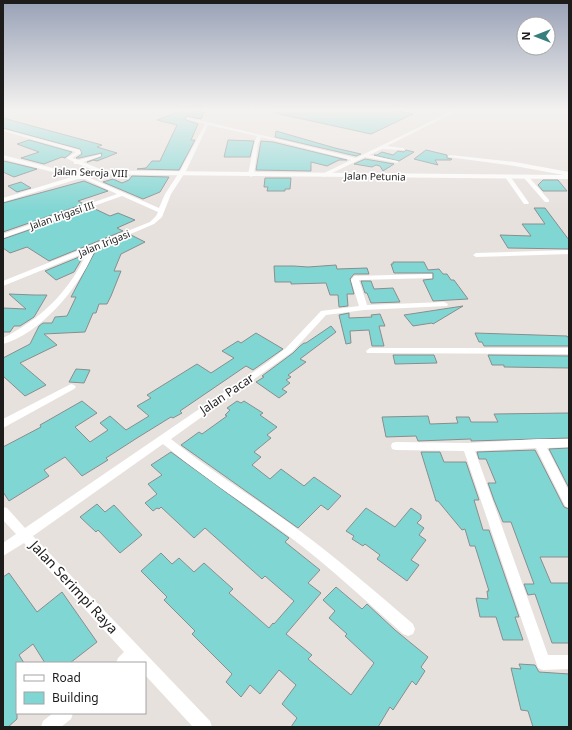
<svg xmlns="http://www.w3.org/2000/svg" width="572" height="730" font-family="'Noto Sans',sans-serif">
<rect width="100%" height="100%" fill="#e7e1de"/>
<path fill="#80d6d3" stroke="#888e8d" d="M187 109 204 112 201 119 187 116 185 118 186 120 198 124 191 140H195L179 170 137 169 146 168 152 161H160L177 125 157 120Z
M276 109H387L413 114 371 134 275 113Z
M3 118 102 145 97 147 117 153 97 161 93 160 88 162H87L101 157 102 153 79 158H76L82 154 80 149 3 128Z
M276 131 335 148 361 154 356 156 275 137Z
M29 140 72 152 65 158 62 157 44 164 21 158 39 152 17 144Z
M228 140 254 141 250 157H224Z
M261 141 273 142 347 160H339L327 166 311 162V171L256 170Z
M406 150 414 152 399 161 374 155H377L382 152 393 155 398 151 404 152Z
M426 150 447 155V158L452 159 451 160H435L438 165 414 159Z
M365 159 394 164 383 171 380 166 376 165 372 167 354 164Z
M3 161 8 162 37 169 14 177 3 172Z
M132 176 169 177 160 192 143 199 103 182 113 179 122 183 129 180Z
M265 178H291L290 189H285V191H267L268 187H264Z
M543 180H558L567 191H543L538 185Z
M84 181 108 191 78 201 84 204 3 232V203Z
M21 182 31 188 17 192 8 186Z
M93 208 110 216 118 213 135 220 117 228 123 231 49 261 27 247 10 253 3 248V239Z
M534 208H545L569 240V249L508 248 500 235 531 236 522 224H545Z
M131 235 145 242 121 254 114 271H121L111 296 107 304H99L96 313H93L85 332 44 334 57 345 20 363 46 385 25 396 3 376V358L30 344 39 326 43 323H52L55 317 67 316 76 297H71L96 250Z
M84 255 74 272 56 280 45 271Z
M393 262H424L428 270 439 269 443 274H447L451 280H454L468 299 433 301 423 280 433 279V273H394L391 264H393Z
M336 265 337 269 367 268 369 274H354L350 279 354 294H347L348 306 339 307 338 295H330L326 283 291 284V282H275L274 266H294L308 267Z
M361 281H371L374 289 393 288 400 302 371 303 367 293H365Z
M9 294 34 295H47L34 317 20 326H14L10 332H3V308L26 309Z
M463 306 433 324 432 323 413 326 404 315Z
M349 313V318L372 317 371 315 380 314 385 326H379L384 346H372L369 330 350 331 351 343 346 344 339 315Z
M331 326 336 332 300 359 306 362 288 375 291 377 286 380 290 383 282 389 287 392 279 398 256 382 264 377 262 376 293 353 300 346 304 343H306Z
M256 333 283 349 253 370 246 366 180 411 182 413 173 418 171 417 137 438 106 458 108 460 82 476 65 457 44 470 49 476 9 501 3 492V447L41 427 40 425 82 401 97 413 75 427 90 442 108 430 100 423 110 416 126 430 149 416 137 406 151 398 147 395 197 364 211 373 234 358 222 351 238 341 241 343Z
M475 333 567 336 569 339V346H484L482 342H479Z
M393 355H434L437 363 395 364Z
M488 355 569 356V368L504 367V365H492Z
M76 369 90 370 84 383 69 382Z
M237 401 241 403 244 401 263 413 260 415 277 427 267 435 271 438 254 452 261 457 252 465 270 479 281 469 304 486 314 477 341 496 328 510 321 505 298 528 181 445 199 432 202 434 227 416 225 415 230 410 227 408Z
M569 413V438L471 441V439L418 441 416 436 386 437 382 417 428 416 430 424 458 423 456 417H469L471 422H498L494 414Z
M569 448V488L549 449Z
M535 450 564 507 569 509V557H540L551 583H569V643H552L535 594 528 595 524 584H534L511 522H503L494 500 488 483H496L486 459H479L477 452Z
M171 452 289 538 285 542 320 570 308 583 321 593 286 634 312 655 308 659 351 695 374 663 345 636 347 634 329 618 335 611 323 600 336 587 362 609 367 604 395 630 428 657 421 667 425 671 416 685 412 681 393 710 390 707 378 727H291L297 718 282 704 296 685 279 670 260 694 250 685 241 697 226 682 232 674 192 634 195 631 164 600 167 597 141 571 161 553 172 564 179 558 194 572 204 563 233 589 229 593 269 628 273 623 274 624 294 601 265 576 262 579 205 528 194 538 161 507 159 509 157 508 153 511 145 503 157 494 148 484 162 475 151 465Z
M421 452H440L444 462H466L479 500H474L483 530H489L519 617H515L523 640H503L496 617H480L476 598 488 599 487 591H489L475 546H470L465 529 462 530 438 501H436Z
M97 504 105 512 114 505 142 535 120 553 98 530 96 532 80 517Z
M366 508 395 527 411 508 421 515V519L417 523 424 528 419 535 426 540 411 560 419 565 407 581 377 559 380 555 365 544 363 546 352 539 354 536 346 531Z
M9 573 37 612 62 592 97 642 70 663H45L33 644 19 655 24 663H17V719L8 727H3V577Z
M519 664 535 665 539 672 569 674V727H533L528 711 521 710 511 668 521 669Z"/>
<g fill="none" stroke-linecap="round" stroke-linejoin="round">
<path fill="#fff" fill-rule="evenodd" d="M456 109H461L387 146 402 148H404V150L382 149 369 155 398 161V163L365 157 324 177 321 175 322 174 351 160 261 137 258 144 254 175 251 177 248 175 254 144 257 136 208 125 186 171 171 194 162 217 154 224 95 249C82 284 41 334 3 344V338C41 319 70 291 87 252L3 286V281L150 222 156 216 158 212 122 196 3 238V234L117 194 85 179H78L3 202V198L78 175 88 177 159 208 165 194 180 171 205 124 186 119 187 117 356 158Z
M3 129 80 150 81 153 72 158 79 160 101 154V156L83 162 107 172 104 174 78 164H74V162L66 158 76 152 3 131Z
M450 155 515 162 569 172V176L515 166 448 157V156Z
M506 176H510L529 203 528 204H524L505 177Z
M524 176H528L549 200V202H545L524 178Z
M569 250V254L476 257 473 255 476 253Z
M429 274H432V278L359 280 367 305 444 302 448 304 447 306 364 310 326 315 292 352 171 439C213 473 257 499 300 531 339 560 376 592 413 624L415 629 413 634 408 636 403 634C366 601 330 567 290 537 248 506 204 478 163 444L33 536 210 721 212 727H193L145 675V663H116L118 658 124 652 24 543 3 556V543L16 534 3 520V507L7 508 25 528 268 362 286 348 321 311 359 306 351 280 354 276Z
M370 348H569V354L367 353 366 351Z
M71 384 74 385 76 387 74 389 3 428V419Z
M539 439H569V447L547 448 569 491V508L565 506 536 448 475 451 548 655H569V669L543 670 538 668 464 451 396 450 392 449 391 446 392 443 396 442 468 443Z
M53 713H73L71 719 61 727H41L43 721Z"/>
<path fill="#fff" fill-rule="evenodd" d="M3 155 60 170 569 175V179L60 174 3 159Z"/>
</g>
<linearGradient id="sky" x2="0" y2="1"><stop stop-color="#98a1b6"/><stop offset="0.52" stop-color="#f4f2f0"/><stop offset="1" stop-color="#f4f2f0" stop-opacity="0"/></linearGradient>
<rect width="572" height="211" fill="url(#sky)"/>
<g text-anchor="middle" stroke-width="3.5" stroke-linejoin="round" paint-order="stroke">
<g font-size="10" fill="#1e1b1b" stroke="#fff">
<text transform="translate(91 172) rotate(2)" y="4">Jalan Seroja VIII</text>
<text transform="translate(375 176) rotate(1)" y="4">Jalan Petunia</text>
<text transform="translate(62 215) rotate(-19)" y="4">Jalan Irigasi III</text>
<text transform="translate(104 243) rotate(-22)" y="4">Jalan Irigasi</text>
</g>
<g font-size="12" fill="#1e1b1b" stroke="#fff">
<text transform="translate(227 394) rotate(-34)" y="4">Jalan Pacar</text>
</g>
<g font-size="14" fill="#1e1b1b" stroke="#fff">
<text transform="translate(74 587) rotate(47)" y="5">Jalan Serimpi Raya</text>
</g>
</g>
<rect width="572" height="730" fill="none" stroke="#1e1b1b" stroke-width="8"/>
<rect x="16" y="662" width="130" height="52" fill="#ffffff" stroke="#a5a4a4"/>
<rect x="24" y="675" width="20" height="6" fill="#ffffff" stroke="#a5a4a4"/>
<text x="52" y="682" font-size="12" fill="#1e1b1b">Road</text>
<rect x="24" y="692" width="20" height="12" fill="#80d6d3" stroke="#a5a4a4"/>
<text x="52" y="702" font-size="12" fill="#1e1b1b">Building</text>
<g transform="translate(536 36) rotate(270)"><circle r="19" fill="#ffffff" stroke="#a5a4a4"/>
<path d="M0-3L7 15L0 10L-7 15Z" fill="#367f7c"/>
<text y="-6" font-size="11" font-weight="bold" text-anchor="middle" fill="#1e1b1b">N</text>
</g>
</svg>
